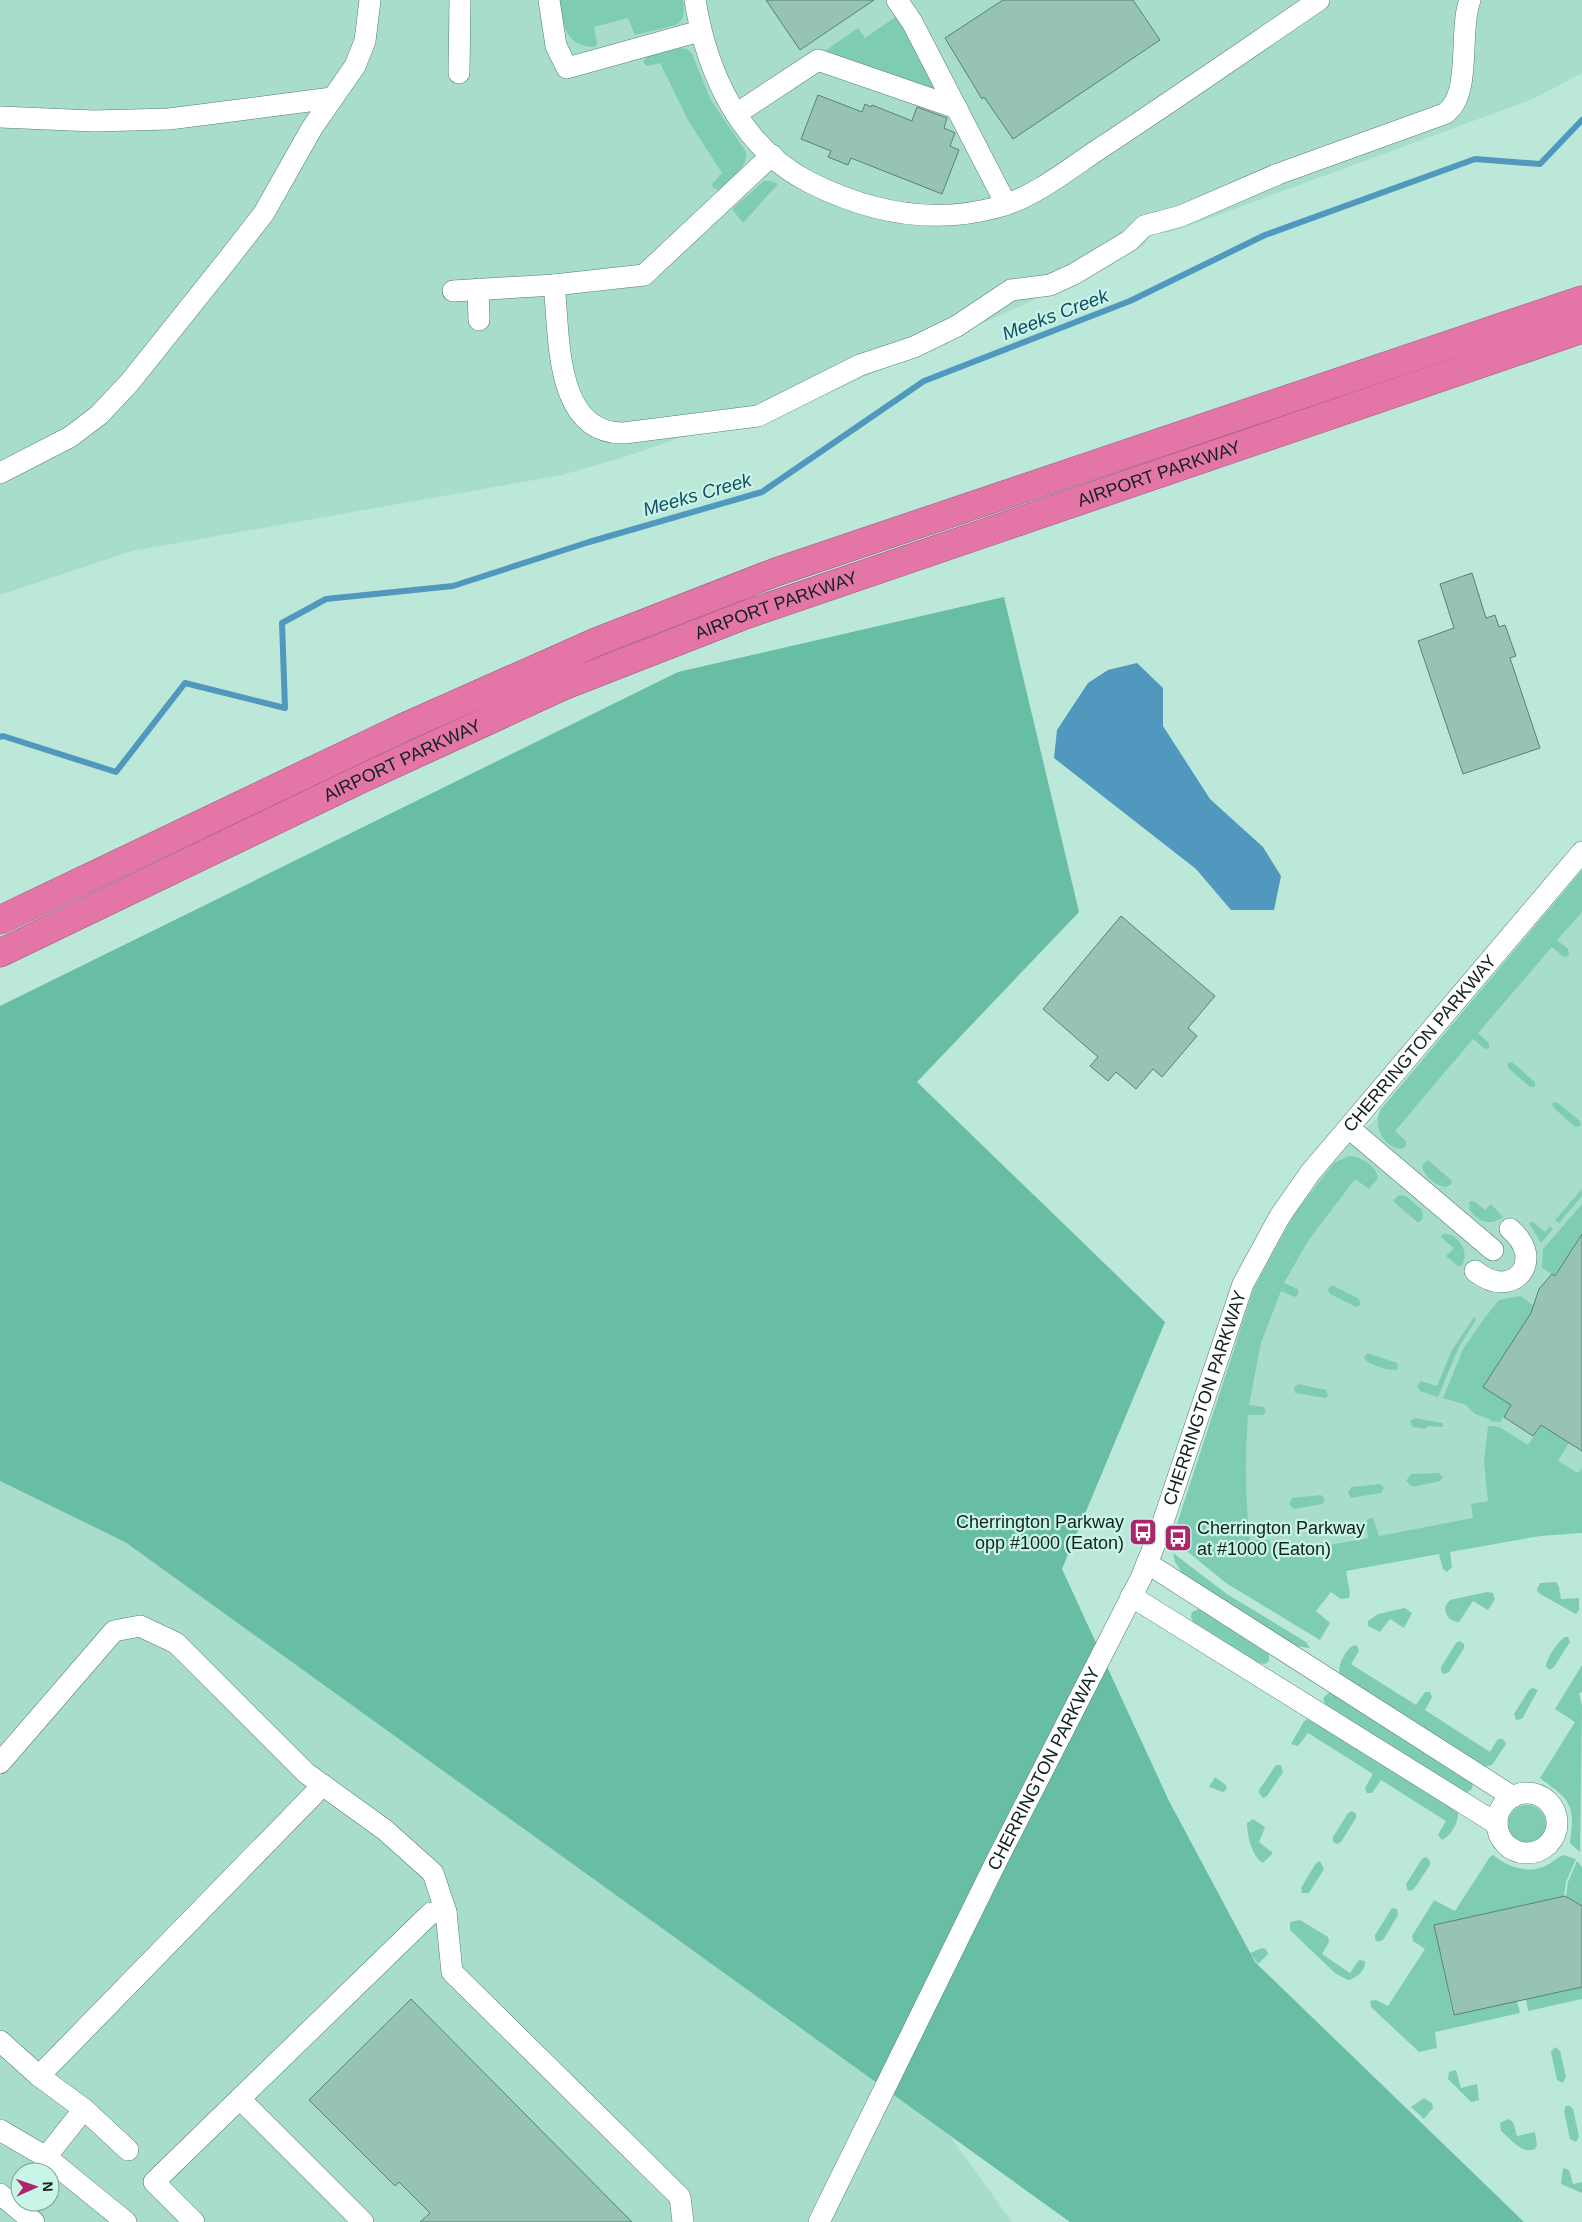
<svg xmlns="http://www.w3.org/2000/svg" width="1582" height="2222" font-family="Arial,sans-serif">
<rect width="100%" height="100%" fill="#bbe8d9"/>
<path fill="#a8ddcb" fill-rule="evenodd" d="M0 0H1582V73L1533 99 1177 230 1165 233 1153 228 1144 245 1140 248 1049 293 757 426 694 433 624 457 562 475 132 551 0 595Z
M1582 880V1516L1238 1574 1225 1398 1247 1287 1304 1187 1377 1118Z
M0 1481 125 1542 950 2136 1012 2222H0ZM20 2172H50V2202H20Z"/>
<path fill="#7fccb5" d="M559 0H683C684 10 686 19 676 25L635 35 628 18 594 27 597 44 595 47C565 47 563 23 559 0Z
M897 16 938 91 825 51 858 28 865 38Z
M680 48 687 49 692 54 711 100 746 152C748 169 730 179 719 190L713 188 712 184 722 173 688 120 660 63 647 66 643 62 646 57Z
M764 181H771L778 184 743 223 732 209Z
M1582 870V912L1557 940 1568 949 1569 956 1564 957 1552 947 1478 1033 1489 1043V1048L1485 1049 1473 1039 1395 1131 1406 1141V1146L1401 1149C1383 1148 1372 1123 1381 1109Z
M1509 1062 1513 1063 1535 1082V1087H1530L1509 1069 1507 1065Z
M1554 1102 1558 1103 1580 1121 1581 1126 1575 1127 1554 1108 1552 1104Z
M1349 1156C1361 1157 1376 1165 1378 1178L1369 1189 1355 1179 1308 1241 1284 1283 1298 1289V1295L1295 1297 1281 1291 1261 1343 1249 1405 1264 1407 1266 1412 1263 1415H1248C1245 1457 1245 1498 1250 1540H1269L1274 1555 1368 1538 1366 1522 1368 1519 1373 1518 1379 1536 1473 1518 1471 1504 1488 1501 1484 1462 1488 1426 1499 1427 1528 1445 1541 1425 1569 1443 1558 1461 1578 1473 1582 1468V1533L1540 1536 1450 1552 1452 1567 1447 1572 1443 1569 1439 1554 1346 1571 1350 1593 1349 1598 1341 1599 1331 1592 1316 1611 1330 1623 1320 1640 1226 1583 1182 1547 1173 1536 1254 1288 1295 1213 1334 1163Z
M1428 1160 1452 1181 1451 1184 1446 1187C1436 1186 1423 1176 1422 1165Z
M1582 1189V1196L1559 1223 1555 1220Z
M1399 1195 1406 1196 1422 1210 1423 1218 1420 1222H1417L1393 1201Z
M1470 1201H1474L1485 1210 1491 1204 1503 1217C1490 1227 1477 1221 1469 1209Z
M1582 1204V1234L1555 1276 1542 1268 1543 1249Z
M1533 1222 1545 1232 1550 1226 1553 1229 1541 1243 1529 1223Z
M1443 1234 1452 1235C1463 1244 1468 1252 1462 1266H1458L1446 1256 1454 1248 1441 1237Z
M1330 1286H1334L1359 1299 1361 1305 1356 1307 1330 1294 1328 1290Z
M1521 1296 1535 1307 1484 1387 1511 1405 1500 1422 1490 1421V1419L1475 1414 1466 1405 1443 1398 1463 1349 1483 1320 1499 1300Z
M1474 1317 1476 1320 1459 1347 1438 1397 1420 1391 1417 1386 1421 1381 1437 1386 1452 1350Z
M1367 1353 1397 1363 1398 1369C1391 1372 1368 1365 1364 1358Z
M1298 1384 1326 1390 1328 1396 1325 1398 1295 1393 1294 1387Z
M1415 1418 1442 1423 1444 1427 1427 1426 1426 1429 1412 1427 1410 1421Z
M1439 1473 1443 1477 1440 1481 1413 1487 1406 1481 1411 1474Z
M1380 1484 1384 1488 1381 1493 1351 1498 1348 1493 1351 1487Z
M1321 1495 1325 1499 1322 1504 1294 1509 1289 1504 1292 1498Z
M1173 1553 1227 1594 1306 1642 1310 1648 1295 1646 1183 1574 1175 1562Z
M1556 1582 1559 1587 1561 1599 1579 1598V1610L1576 1614 1540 1594 1537 1590 1540 1583Z
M1487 1592 1493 1593 1495 1599 1488 1610 1473 1601 1459 1622C1450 1622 1443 1614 1446 1605L1450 1600Z
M1405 1608 1412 1613 1404 1628 1390 1619 1380 1632 1368 1626V1621L1378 1614Z
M1199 1609 1269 1653V1661L1265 1664 1259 1663 1193 1622 1191 1617 1192 1612Z
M1565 1637H1568L1570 1642 1554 1667 1550 1670 1546 1667C1546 1659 1558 1641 1565 1637Z
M1460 1641 1464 1644V1648L1449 1672 1444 1674 1441 1672V1667L1456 1643Z
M1354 1645 1357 1646 1359 1651 1351 1664 1416 1705 1425 1692H1430L1432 1697 1425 1710 1490 1752 1498 1739H1503L1506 1744 1492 1765 1484 1767 1340 1675C1337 1665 1345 1650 1354 1645Z
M1582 1665V1692L1579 1693 1582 1706 1580 1852 1570 1843C1570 1836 1572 1830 1572 1824 1573 1797 1557 1792 1540 1778L1575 1722 1555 1709Z
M1533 1688 1538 1690 1522 1719 1516 1720 1514 1714 1529 1690Z
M1330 1692 1473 1783 1472 1789 1466 1793 1325 1704 1323 1698Z
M1310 1718 1458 1812C1459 1822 1451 1836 1442 1840L1438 1835 1446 1821 1381 1780 1372 1793H1367L1365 1788 1373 1774 1308 1733 1298 1746 1291 1744 1304 1721Z
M1276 1765H1281L1283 1772 1267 1796 1263 1798 1259 1793V1790Z
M1215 1777 1226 1785 1227 1789 1223 1792 1209 1787Z
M1508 1824a19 19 0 1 1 38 0a19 19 0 1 1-38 0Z
M1352 1811 1356 1814V1818L1341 1842 1337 1844 1333 1842V1837L1348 1813Z
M1253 1819 1265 1827 1259 1842 1273 1853 1263 1863C1252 1857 1247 1835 1247 1823Z
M1493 1855C1509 1868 1530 1875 1549 1864 1554 1861 1558 1857 1563 1855L1576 1859 1566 1882 1564 1896 1434 1925 1453 2015 1517 2001 1520 2013 1435 2032 1437 2048 1419 2052 1371 2007 1370 2001 1376 2000 1388 2006 1425 1949 1413 1941 1412 1936 1433 1902 1434 1900 1455 1911 1490 1857Z
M1426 1857 1430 1861V1865L1414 1889 1410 1891 1407 1889 1406 1884 1422 1859Z
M1320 1861 1324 1869 1309 1893H1302L1301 1888 1316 1863Z
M1577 1861 1582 1867V1906L1566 1896 1568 1882Z
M1392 1908 1397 1909 1398 1915 1383 1940 1378 1942 1375 1939V1935Z
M1300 1920 1328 1937 1329 1942 1322 1954 1350 1973 1359 1960 1365 1961C1366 1970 1357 1978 1348 1980L1336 1974 1290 1930V1922Z
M1262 1948 1266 1949 1268 1954 1258 1964 1250 1953Z
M1582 1987V1999L1528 2011 1526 1999Z
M1555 2047 1560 2051 1566 2077 1563 2083 1557 2080 1551 2052Z
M1456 2070 1461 2088 1477 2084 1479 2100 1471 2102 1448 2079 1449 2072Z
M1424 2098 1432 2103 1433 2108 1424 2119 1411 2107Z
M1566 2106H1570L1573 2109 1579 2137 1576 2142 1570 2139 1564 2111Z
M1508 2119 1513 2122 1517 2136 1535 2132 1537 2145 1535 2149C1522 2155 1510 2138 1501 2131L1500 2123Z
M1563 2168 1569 2170 1573 2184 1582 2182V2193L1561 2184Z"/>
<path fill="#68bda5" d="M1004 597 1079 912 917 1082 1165 1322 1062 1569 1169 1801 1255 1962 1524 2222H1070L125 1542 0 1481V1006L678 672Z"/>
<path fill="#5098bd" d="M1137 663 1163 688V726L1210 799 1263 847 1281 876 1274 910H1231L1196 869 1054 758 1057 730 1088 683 1108 670Z"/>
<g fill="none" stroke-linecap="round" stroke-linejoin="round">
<path stroke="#5098bd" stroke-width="6" d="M0 737 3 736 116 772 185 683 285 708 282 623 326 599 453 586 589 542 762 492 924 381 1130 301 1265 235 1475 159 1540 164 1582 120"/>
</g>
<path fill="#97c3b5" stroke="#588275" d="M766 0H874L800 50Z
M1003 0H1133L1160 40 1013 139 984 97 982 99 945 38Z
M818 95 862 112 865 104 871 107 872 105 912 121 917 107 947 118 944 128 955 133 950 146 959 150 942 194 851 158 848 165 828 157 831 151 801 139Z
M1472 573 1486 618 1495 615 1499 627 1505 625 1516 656 1510 658 1540 748 1463 774 1418 641 1454 628 1440 584Z
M1121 916 1215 996 1188 1028 1197 1036 1162 1077 1153 1069 1136 1089 1116 1072 1108 1081 1090 1066 1098 1057 1043 1009Z
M1582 1234V1451L1541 1425 1533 1436 1504 1417 1511 1405 1483 1387 1531 1313 1539 1289 1552 1274 1555 1276Z
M1565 1896 1582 1906V1987L1454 2015 1434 1925Z
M411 1999 632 2222H420L430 2213 399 2182 395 2186 309 2100Z"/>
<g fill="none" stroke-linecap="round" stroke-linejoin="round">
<g stroke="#547e71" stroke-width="22">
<g id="minor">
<path d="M549 0 556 46 567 68 700 31"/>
<path d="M695 0C707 74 741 148 811 183 871 213 933 225 998 207 1035 197 1070 168 1102 147 1175 99 1247 49 1319 0"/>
<path d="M897 0 912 22 1006 204"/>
<path d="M459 73 460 0"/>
<path d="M736 114 818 60 957 108"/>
<path d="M0 117 94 121 169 119 332 98"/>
<path d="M554 285C560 333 553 434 624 433L758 416 860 365 914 347 957 326 1011 290 1050 285 1074 274 1129 241 1144 226 1181 216 1278 174 1444 114C1473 97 1458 30 1470 0"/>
<path d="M478 289 479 320"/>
<path d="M453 291 554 285 644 275 772 155"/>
<path d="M0 473 70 437 99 415 130 382 229 258 264 213 312 128 355 66 365 41 370 0"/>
<path d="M1349 1128 1493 1250"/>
<path d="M1475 1271C1513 1302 1547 1260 1510 1229"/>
<path d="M1147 1563 1513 1797"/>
<path d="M1131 1596 1497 1824"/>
<path d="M0 1763 114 1631 140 1626 176 1643 306 1773 385 1830 433 1873 446 1912"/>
<circle cx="1527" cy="1823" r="30"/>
<path d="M0 2041 39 2076 84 2109 128 2150"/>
<path d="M39 2076 323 1785"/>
<path d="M240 2099 363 2222"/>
<path d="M0 2130 46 2157 126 2222"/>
<path d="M46 2157 84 2109"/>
<path d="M0 2194 34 2222"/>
<path d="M194 2222 154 2182 431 1913 446 1912 452 1972 680 2197 683 2222"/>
<path id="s1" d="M819 2222 995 1864 1141 1578 1159 1534 1243 1284 1280 1216 1310 1173 1582 852"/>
</g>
</g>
<g stroke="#9a5977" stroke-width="29">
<g id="highway">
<path d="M0 920 400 729 596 642 776 572 1582 300"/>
<path id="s2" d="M0 953 359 780 563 686 745 615 1582 329"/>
</g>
</g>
<use href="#minor" stroke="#fff" stroke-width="21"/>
<use href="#highway" stroke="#e376a7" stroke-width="28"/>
</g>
<defs>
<g id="bus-square" transform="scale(1.4375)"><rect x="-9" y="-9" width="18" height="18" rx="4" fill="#ac266e" stroke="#c8f5e6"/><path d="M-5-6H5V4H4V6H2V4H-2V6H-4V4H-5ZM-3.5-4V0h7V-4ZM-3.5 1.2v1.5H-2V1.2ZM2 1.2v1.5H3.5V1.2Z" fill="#fff"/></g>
</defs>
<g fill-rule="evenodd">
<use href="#bus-square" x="1143" y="1532"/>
<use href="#bus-square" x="1178" y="1538"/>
</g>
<g text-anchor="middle" stroke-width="4.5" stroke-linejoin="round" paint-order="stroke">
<g font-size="18" fill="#11221d" stroke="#c8f5e6">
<text dy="6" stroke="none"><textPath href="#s2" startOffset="1256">AIRPORT PARKWAY</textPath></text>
<text dy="6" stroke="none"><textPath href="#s2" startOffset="851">AIRPORT PARKWAY</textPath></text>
<text dy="6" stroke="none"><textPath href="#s2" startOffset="446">AIRPORT PARKWAY</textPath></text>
<text dy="6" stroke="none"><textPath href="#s1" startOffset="1331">CHERRINGTON PARKWAY</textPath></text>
<text dy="6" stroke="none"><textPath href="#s1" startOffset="911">CHERRINGTON PARKWAY</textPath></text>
<text dy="6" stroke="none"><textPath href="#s1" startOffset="506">CHERRINGTON PARKWAY</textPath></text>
</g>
<g font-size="18" fill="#11221d" stroke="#c8f5e6" text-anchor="end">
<text x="1124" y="1528">Cherrington Parkway<tspan x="1124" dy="21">opp #1000 (Eaton)</tspan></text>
<text x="1197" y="1534" text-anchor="start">Cherrington Parkway<tspan x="1197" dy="21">at #1000 (Eaton)</tspan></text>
</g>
<g font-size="19" font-style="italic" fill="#124d67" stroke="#c8f5e6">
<text transform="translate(1055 314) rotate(-21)" y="7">Meeks Creek</text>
<text transform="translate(697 494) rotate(-16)" y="7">Meeks Creek</text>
</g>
</g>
<g transform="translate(35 2187) rotate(88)"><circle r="24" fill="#c8f5e6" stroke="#7fa196"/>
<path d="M0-4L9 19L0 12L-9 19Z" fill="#ac266e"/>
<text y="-8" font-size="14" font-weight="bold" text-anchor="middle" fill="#11221d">N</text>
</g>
</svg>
